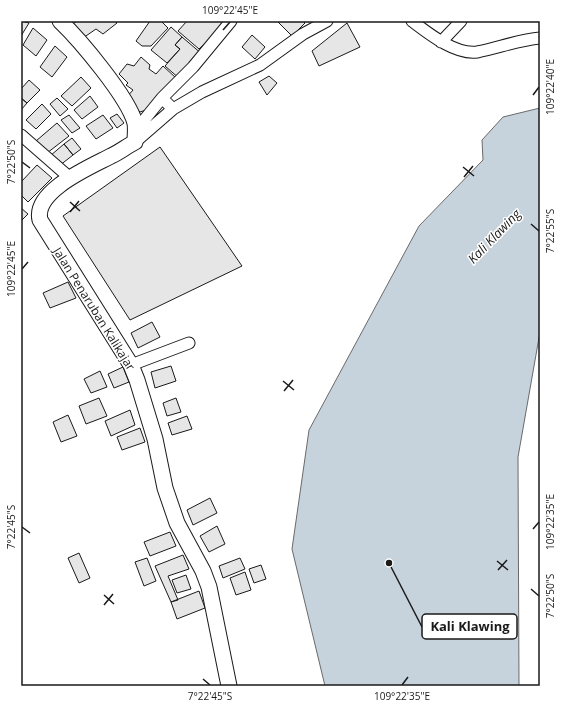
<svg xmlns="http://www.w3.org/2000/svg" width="561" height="707" font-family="'Open Sans',sans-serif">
<rect width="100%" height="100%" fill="#fff"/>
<path fill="#c6d2dc" stroke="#6a6a6a" d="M540 108V332L518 457 519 686H325L292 549 309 430 419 226 483 160 482 140 503 117Z"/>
<path fill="#e6e6e6" stroke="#1a1a1a" d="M21 21 29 23 21 36Z
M77 21H115L117 23 103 34 96 29 83 38 78 32 79 29 73 24Z
M150 21H161L168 28 151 46H142L136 41Z
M187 21H229L199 49 178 31Z
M277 21H303L305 23 292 36Z
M347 23 360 47 319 66 312 51Z
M171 27 182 37 175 45 180 49 167 63 151 50Z
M33 28 47 40 36 56 23 45Z
M252 35 265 47 255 59 242 47Z
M182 37 202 54 180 79 165 66 180 49 175 45Z
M55 46 67 57 52 77 40 67Z
M141 57 150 65 149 69 156 74 163 66 176 78 149 109 140 112 125 99 133 90 126 85 128 83 119 74 127 64 134 66Z
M269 76 277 83 267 95 259 82Z
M81 77 91 88 72 106 61 96Z
M29 80 40 90 27 103 21 98V89Z
M90 96 98 107 82 119 74 110Z
M21 98 27 103 21 110Z
M57 98 68 109 60 116 50 104Z
M42 104 51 114 36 129 26 120Z
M117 114 124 123 117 128 110 118Z
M69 115 80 128 72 133 61 120Z
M103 115 113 128 96 139 86 126Z
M57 123 69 136 47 153 36 141Z
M72 138 81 149 73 155 64 144Z
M64 144 73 155 59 166 50 156Z
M160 147 242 266 130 320 63 216Z
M37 165 52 178 28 202 21 195V182Z
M21 208 28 214 21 221Z
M68 282 76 298 50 308 43 293Z
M152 322 160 337 138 348 131 333Z
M171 366 176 381 155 388 151 372Z
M123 367 129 382 114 388 108 374Z
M100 371 107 387 91 393 84 379Z
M99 398 107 416 86 424 79 406Z
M176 398 181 412 167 416 163 403Z
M130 410 135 425 111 436 105 421Z
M68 415 77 436 61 442 53 422Z
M187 416 192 429 172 435 168 423Z
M140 428 145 442 122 450 117 437Z
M210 498 217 513 193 525 187 510Z
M217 526 225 544 209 552 200 536Z
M170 532 176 546 150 556 144 542Z
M79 553 90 578 79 583 68 558Z
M183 555 189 569 168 576 178 600 171 602 155 566Z
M147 558 156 581 144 586 135 562Z
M240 558 245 569 223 578 219 566Z
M261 565 266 579 254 583 249 569Z
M245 572 251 590 236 595 230 578Z
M186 575 191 589 177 593 172 580Z
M199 591 205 608 177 619 171 602Z"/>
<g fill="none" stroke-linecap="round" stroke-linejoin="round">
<g stroke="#1a1a1a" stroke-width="13">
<path id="street" d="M412 21C428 33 455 55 477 52 498 48 518 40 540 38
M441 42 461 21
M173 109 162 98 193 67 231 21
M136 130 162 98
M21 135 69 177
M135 142 173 109 202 92 260 65 303 34 327 21
M131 365 189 343"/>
</g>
<g stroke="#1a1a1a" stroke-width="17">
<path id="secondary" d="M60 21C80 40 128 97 135 123 136 129 135 135 135 142 127 146 120 152 111 156 90 167 33 191 40 220L131 365 137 380 155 439 165 488 177 523 203 571 209 587 229 686"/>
</g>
<use href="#street" stroke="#fff" stroke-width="11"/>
<use href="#secondary" stroke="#fff" stroke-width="15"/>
</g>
<path fill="none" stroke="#1a1a1a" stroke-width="1.5" d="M223 30 230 22M533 95 539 87M22 162 30 168M463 167 474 176M464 177 473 166M70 202 80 211M70 212 79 201M531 224 539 231M22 269 28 262M283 381 294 390M284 391 293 380M22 527 30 533M533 529 539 522M497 561 508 570M498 570 507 560M531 589 539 596M104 595 114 604M104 605 113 594M203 679 210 685M402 685 408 677"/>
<g text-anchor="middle" stroke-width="3" stroke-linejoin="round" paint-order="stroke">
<g font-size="12" fill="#1a1a1a" stroke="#fff">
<text transform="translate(94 309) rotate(58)" y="4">Jalan Penaruban Kalikajar</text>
</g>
<g font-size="13" font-style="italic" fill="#1a1a1a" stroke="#fff">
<text transform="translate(494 236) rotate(-46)" y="5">Kali Klawing</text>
</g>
</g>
<path fill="none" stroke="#1a1a1a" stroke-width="1.5" d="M389 563L422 627"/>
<circle fill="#1a1a1a" stroke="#fff" stroke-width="1.5" cx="389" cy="563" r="4"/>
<rect fill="#fff" stroke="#1a1a1a" stroke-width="1.5" x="422" y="614" width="95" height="25" rx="4"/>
<g font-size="13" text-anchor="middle" font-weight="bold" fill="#1a1a1a">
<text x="470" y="631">Kali Klawing</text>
</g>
<rect width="561" height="707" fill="none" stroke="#ffffff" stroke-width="44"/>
<rect x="22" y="22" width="517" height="663" fill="none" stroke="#1a1a1a" stroke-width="1.5"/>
<g font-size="10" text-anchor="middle" fill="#1a1a1a">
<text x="230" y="14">109°22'45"E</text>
<text transform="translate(550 87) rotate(-90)" y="4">109°22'40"E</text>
<text transform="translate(11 162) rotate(-90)" y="4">7°22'50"S</text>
<text transform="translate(550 231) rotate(-90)" y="4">7°22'55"S</text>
<text transform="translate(11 269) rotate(-90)" y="4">109°22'45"E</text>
<text transform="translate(550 522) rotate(-90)" y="4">109°22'35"E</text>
<text transform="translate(11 527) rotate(-90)" y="4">7°22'45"S</text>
<text transform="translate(550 596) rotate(-90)" y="4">7°22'50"S</text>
<text x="210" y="700">7°22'45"S</text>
<text x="402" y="700">109°22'35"E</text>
</g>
</svg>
